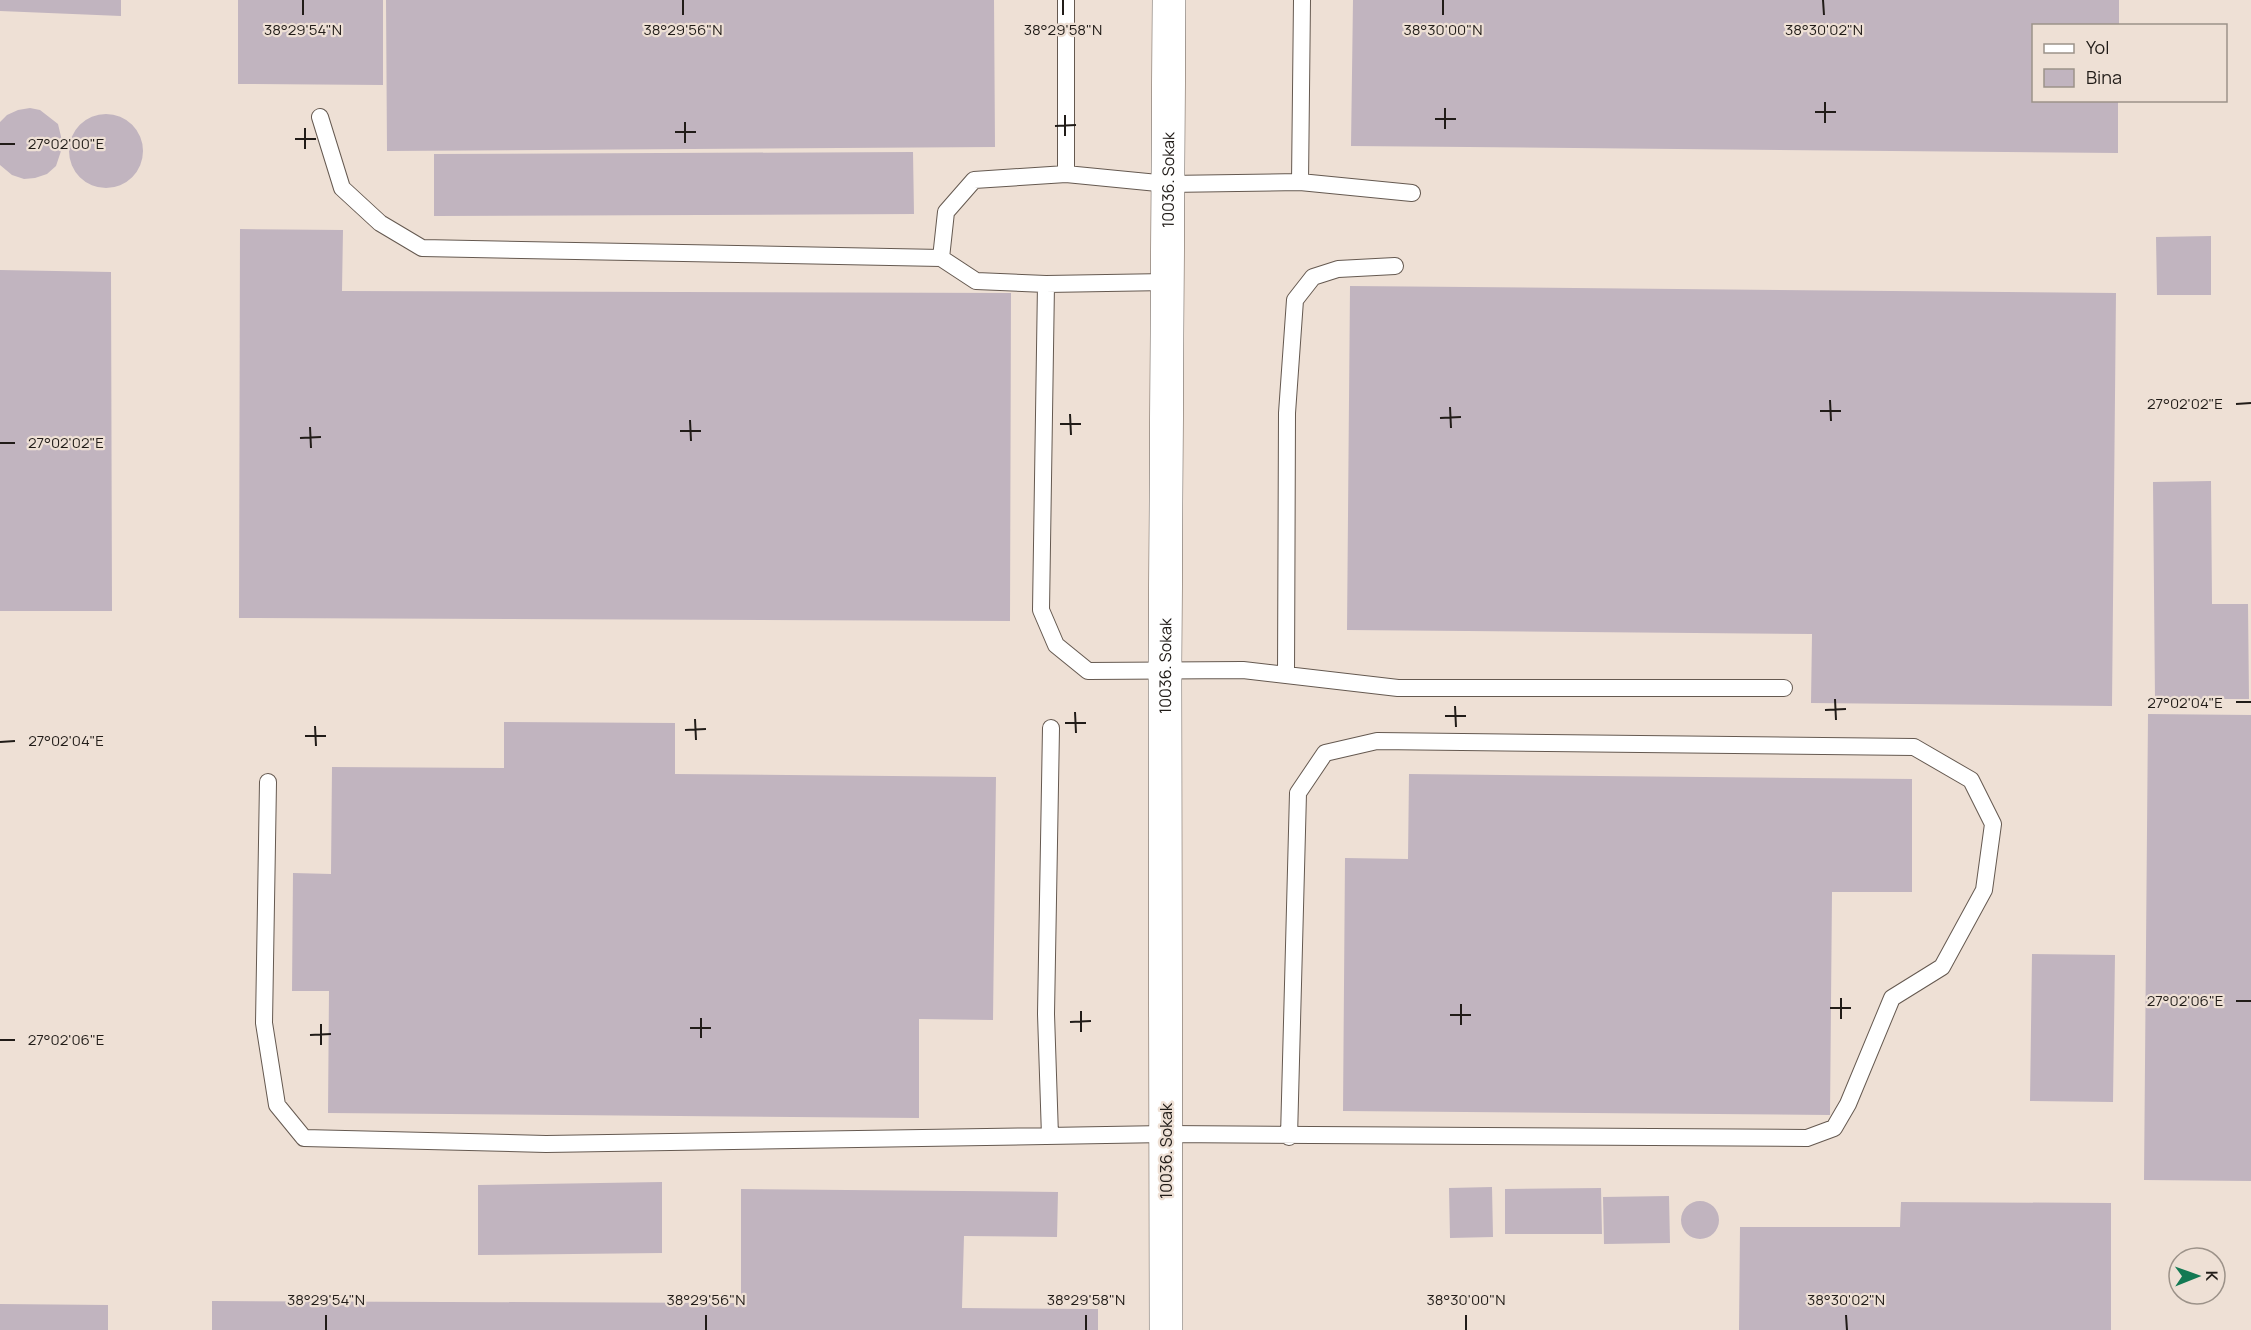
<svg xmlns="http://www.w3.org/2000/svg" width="2251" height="1330" font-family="Manrope,sans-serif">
<rect width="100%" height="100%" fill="#eee0d5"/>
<path fill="#c1b4bf" d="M0 0H121V16L0 11Z
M238 0H383V85L238 84Z
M386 0H994L995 147 387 151Z
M1353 0H2119V26H2034V100H2118V153L1351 146Z
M30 108 40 110 58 124 63 145 56 166 47 174 35 178 24 179 12 175 0 165V122L7 115 18 110Z
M69 151a37 37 0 1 1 74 0a37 37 0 1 1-74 0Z
M913 152 914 214 434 216V154Z
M240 229 343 230 342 291 1011 293 1010 621 239 618Z
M2211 236V295H2157L2156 237Z
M0 270 111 272 112 611H0Z
M1350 286 2116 293 2112 706 1811 703 1812 634 1347 630Z
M2211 481 2212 604H2248L2249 699H2155L2153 482Z
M2148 714 2251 715V1181L2144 1180Z
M504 722 675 723V774L996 777 993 1020 919 1019V1118L328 1113 329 991H292L293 873 331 874 332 767 504 768Z
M1409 774 1912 779V892H1832L1830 1115 1343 1111 1345 858 1408 859Z
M2032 954 2115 955 2113 1102 2030 1101Z
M662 1182V1253L478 1255V1185Z
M1492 1187 1493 1237 1450 1238 1449 1188Z
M1601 1188 1602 1234H1505V1189Z
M741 1189 1058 1192 1057 1237 964 1236 962 1308 1098 1309V1330H212V1301L741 1303Z
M1669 1196 1670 1243 1604 1244 1603 1197Z
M1681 1220a19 19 0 1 1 38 0a19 19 0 1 1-38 0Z
M1901 1202 2111 1203V1330H1739L1740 1227H1900Z
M0 1304 108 1305V1330H0Z"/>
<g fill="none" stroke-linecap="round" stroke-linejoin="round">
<g stroke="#655950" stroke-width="18">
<path id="service" d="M1066 0V174L1168 184 1300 182 1412 193
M320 117 342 188 380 223 422 248 941 258
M1066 174 974 180 946 212 941 258 976 281 1046 284 1167 282
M1300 182 1302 0
M1046 284 1041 610 1056 645 1088 671 1243 670 1398 688H1784
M1286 675 1287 413 1295 300 1313 277 1338 269 1395 266
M268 782 264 1023 277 1105 304 1138 546 1144 1166 1134 1807 1138 1834 1128 1848 1104 1892 998 1942 967 1984 890 1993 824 1971 780 1914 747 1377 741 1325 753 1298 793 1289 1137
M1050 1136 1046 1014 1051 728"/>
</g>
<g stroke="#655950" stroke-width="34">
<g id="minor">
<path id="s1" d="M1166 1330 1165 670 1169 0"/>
</g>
</g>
<use href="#service" stroke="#fff" stroke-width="16"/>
<use href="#minor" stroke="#fff" stroke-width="33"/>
</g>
<path fill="none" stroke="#211c18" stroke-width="2" d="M303 0V15M683 0V15M1063 0V15M1443 0V15M1823 0 1824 15M1825 102V123M1445 108V129M1815 112H1836M1065 115V136M1435 119H1456M685 122V143M1055 126 1076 125M305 128V149M675 132H696M295 139H316M0 144H15M1830 400 1831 421M2236 404 2251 403M1450 407 1451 428M1820 411H1841M1070 414 1071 435M1440 418 1461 417M690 420 691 441M1060 424H1081M310 427 311 448M680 431H701M300 438 321 437M0 443H15M1835 699 1836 720M2236 702H2251M1455 706 1456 727M1825 710 1846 709M1075 712 1076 733M1445 716H1466M695 719 696 740M1065 723H1086M315 726 316 746M685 730 706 729M305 736H326M0 742 15 741M1841 998V1019M2236 1001H2251M1461 1004V1025M1830 1008H1851M1081 1011V1032M1450 1015H1471M701 1018V1038M1070 1022 1091 1021M321 1024V1045M690 1028H711M310 1035 331 1034M0 1040H15M326 1315V1330M706 1315V1330M1086 1315V1330M1466 1315V1330M1846 1315 1847 1330"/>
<g text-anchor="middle" stroke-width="4.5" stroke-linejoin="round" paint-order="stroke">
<g font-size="16" fill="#211c18" stroke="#eee0d5">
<text dy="6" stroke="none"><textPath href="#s1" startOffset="1150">10036. Sokak</textPath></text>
<text dy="6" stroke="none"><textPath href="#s1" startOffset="664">10036. Sokak</textPath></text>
<text transform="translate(1166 1151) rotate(-90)" y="6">10036. Sokak</text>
</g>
</g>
<g font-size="15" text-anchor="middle" fill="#211c18" stroke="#eee0d5" stroke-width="4.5" stroke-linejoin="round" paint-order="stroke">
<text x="303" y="35">38°29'54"N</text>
<text x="683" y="35">38°29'56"N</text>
<text x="1063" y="35">38°29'58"N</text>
<text x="1443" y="35">38°30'00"N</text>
<text x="1824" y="35">38°30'02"N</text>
<text x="66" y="149">27°02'00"E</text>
<text x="2185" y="409">27°02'02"E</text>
<text x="66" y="448">27°02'02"E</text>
<text x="2185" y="708">27°02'04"E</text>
<text x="66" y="746">27°02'04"E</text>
<text x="2185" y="1006">27°02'06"E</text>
<text x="66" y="1045">27°02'06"E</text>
<text x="326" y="1305">38°29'54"N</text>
<text x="706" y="1305">38°29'56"N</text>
<text x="1086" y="1305">38°29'58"N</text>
<text x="1466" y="1305">38°30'00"N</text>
<text x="1846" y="1305">38°30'02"N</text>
</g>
<rect x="2032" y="24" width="195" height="78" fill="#eee0d5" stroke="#9c9289" stroke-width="1.5"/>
<rect x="2044" y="44" width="30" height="9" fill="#ffffff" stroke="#9c9289" stroke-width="1.5"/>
<text x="2086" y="54" font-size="18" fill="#211c18">Yol</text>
<rect x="2044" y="69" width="30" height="18" fill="#c1b4bf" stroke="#9c9289" stroke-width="1.5"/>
<text x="2086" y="84" font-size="18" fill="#211c18">Bina</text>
<g transform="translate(2197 1276) rotate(89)"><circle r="28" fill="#eee0d5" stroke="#9c9289" stroke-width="1.5"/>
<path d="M0-4.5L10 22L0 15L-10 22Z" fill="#137953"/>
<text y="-9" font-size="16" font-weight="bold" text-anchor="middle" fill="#211c18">K</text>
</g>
</svg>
